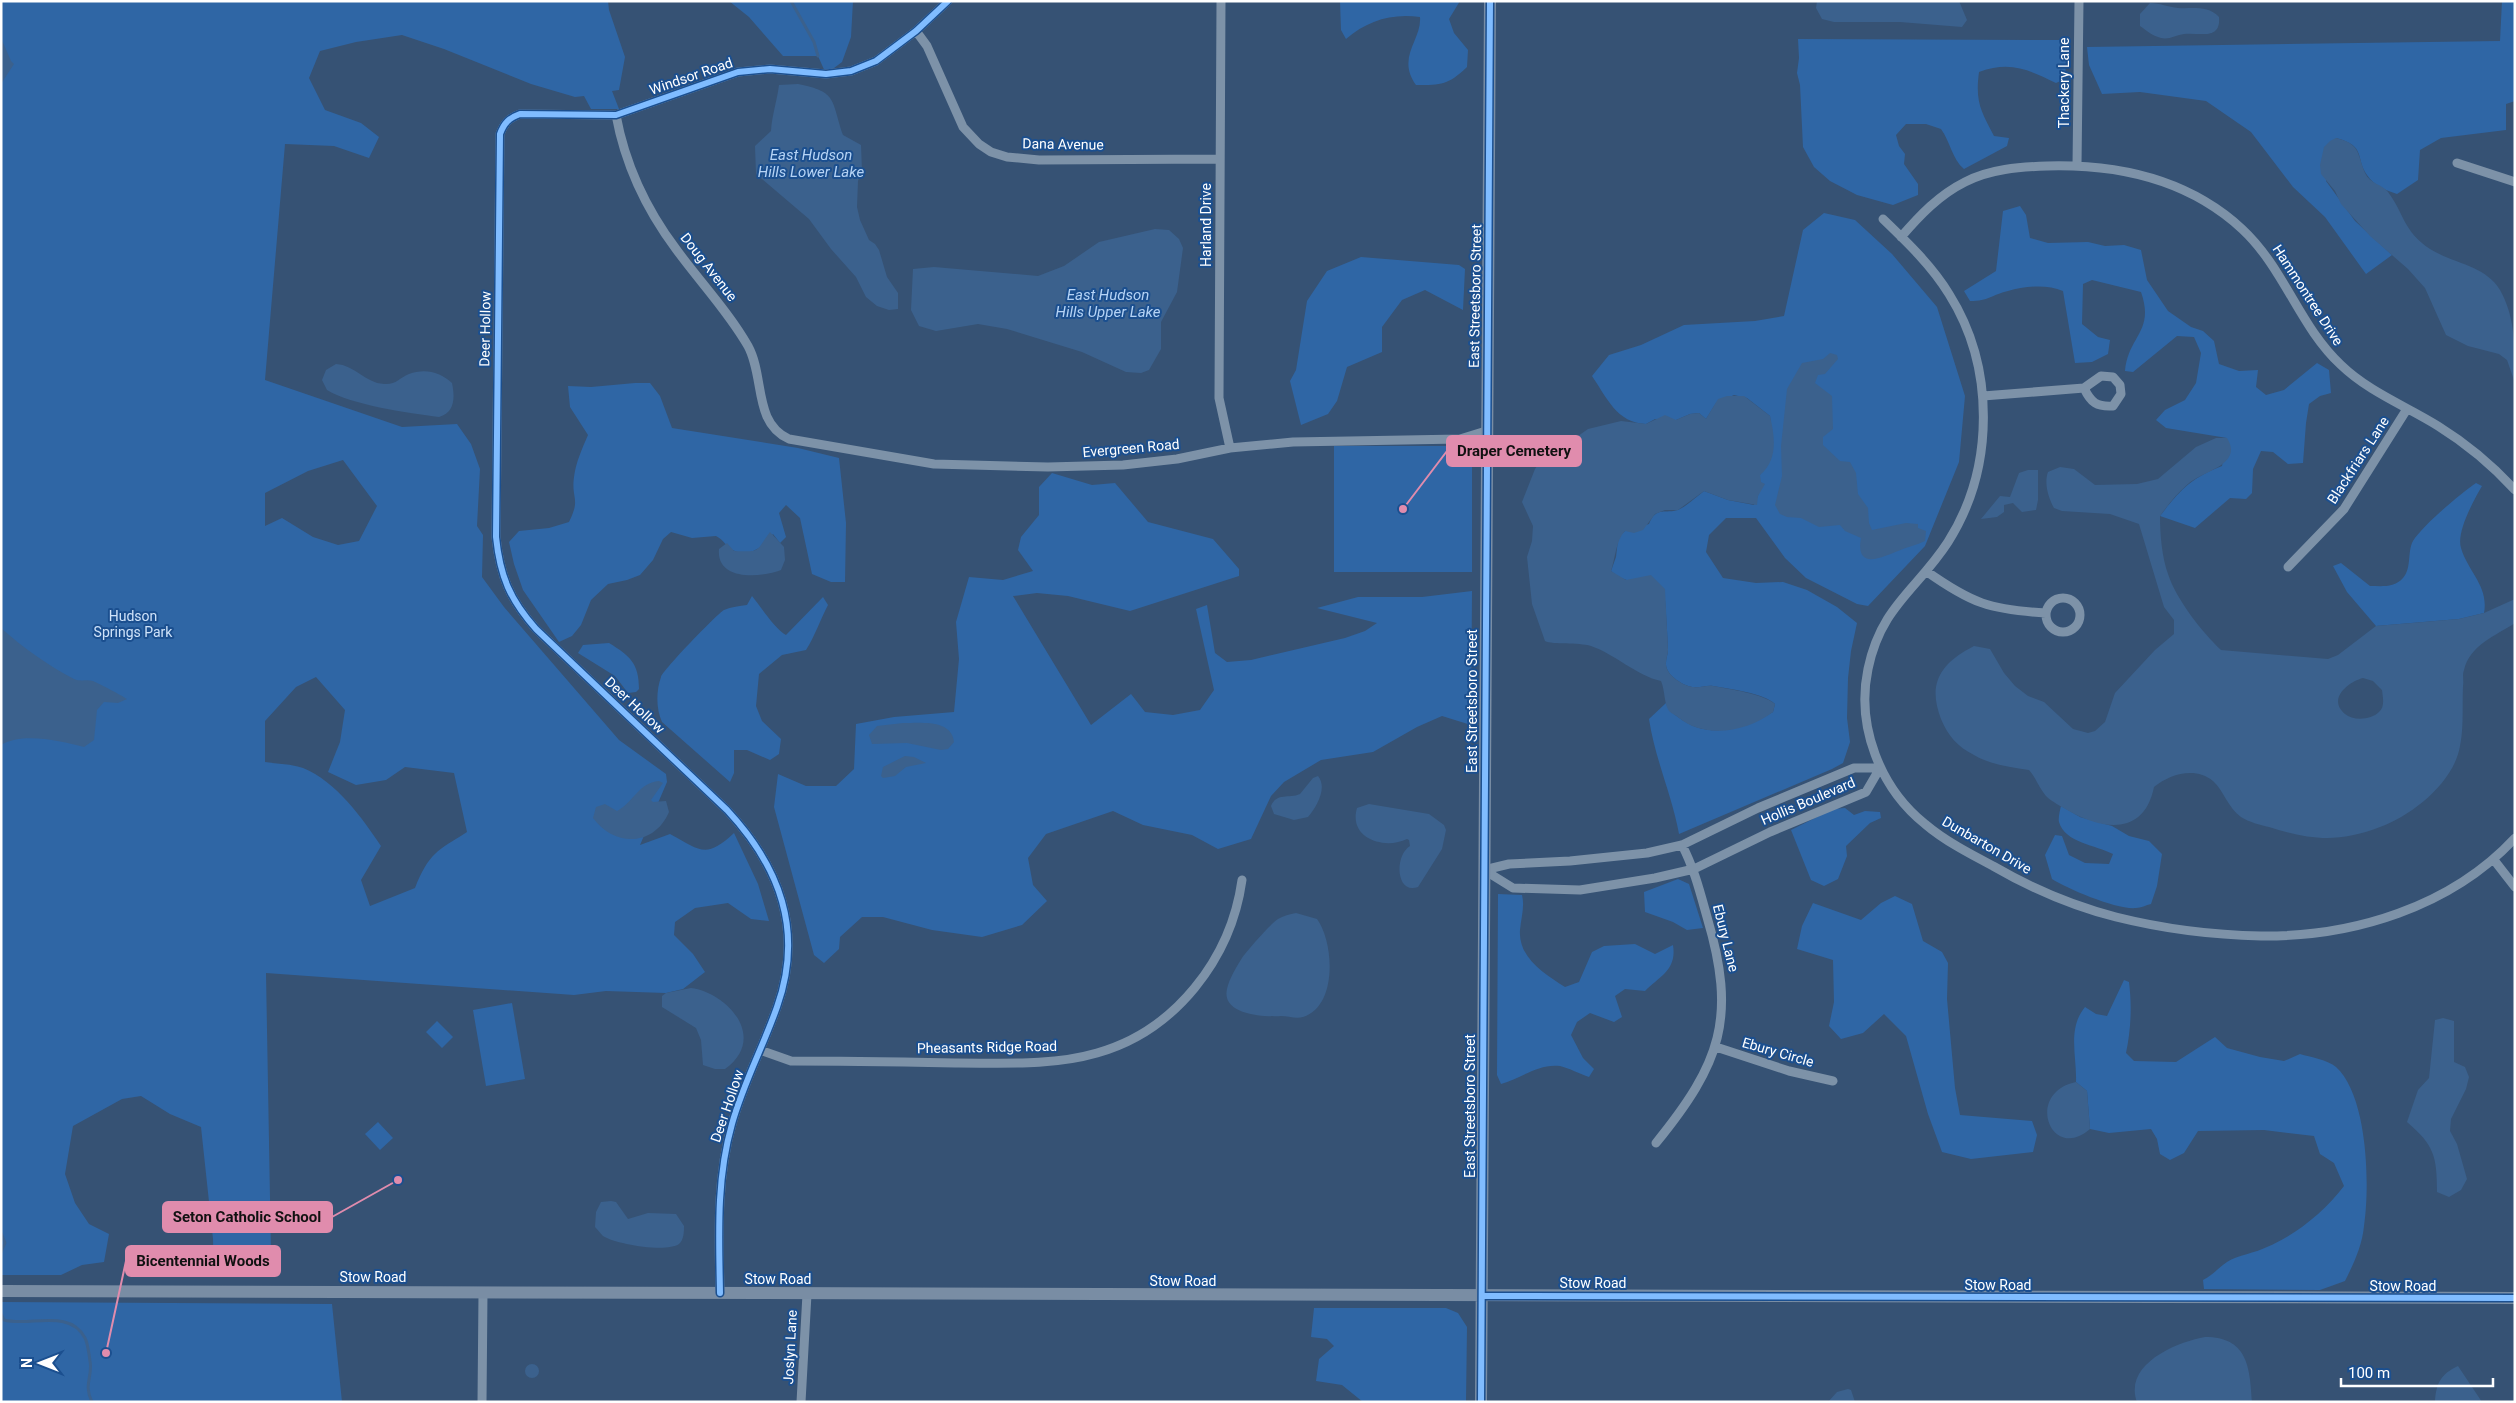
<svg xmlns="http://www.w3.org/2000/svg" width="2516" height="1403" font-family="Roboto,sans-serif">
<rect width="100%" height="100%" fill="#365274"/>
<path fill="#2f66a5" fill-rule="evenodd" d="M1 1H608L609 10 625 57 619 90 612 91 619 109H591L584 96 575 97 531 84 444 49 402 35 356 42 320 51 309 78 325 110 361 123 379 137 369 158 334 146 285 144 265 380 402 427 457 424 471 444 480 469 477 526 483 535 482 577 504 607 619 740 666 774 667 782 640 845 670 834C701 851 706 859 734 833L758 884 769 921 751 919 728 903 695 908 675 922 674 935 693 954 705 972 683 989 666 993 606 991 574 995 266 973 271 1254 266 1257V1276H214L213 1239 201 1127 170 1114 141 1096 122 1099 73 1126 65 1174 75 1203 89 1224 109 1234 104 1262 82 1265 61 1275H1ZM343 460 377 506 359 541 338 545 313 537 282 518 265 526V493L308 471ZM316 677 345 710 340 742 328 772 356 785 386 780 405 767 454 773 467 832C437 851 429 853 415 888L370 906 361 880 381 846C363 819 336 781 303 768 292 764 277 764 265 762V721L296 687Z
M729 1H853L851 37 842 62 826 74 818 56H783L749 17Z
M1340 1H1460L1449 19 1454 33 1468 50 1467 67C1448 85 1442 85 1416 85 1396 57 1422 40 1420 17 1391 13 1367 21 1346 39L1341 30Z
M2502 1H2515V101L2506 104V130L2441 138 2420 150 2418 180 2397 194C2386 190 2374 186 2367 175 2355 158 2367 146 2336 138L2326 181 2355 221 2392 255 2366 274 2325 217 2293 187 2251 132 2206 101 2140 92 2102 94 2089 65 2087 47 2500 41Z
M1798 39 2060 40 2066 60 2065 79 2056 83C2027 69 2010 61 1979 72 1975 102 1981 111 1994 136L2009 138 2007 146 1964 169C1952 159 1950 141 1941 129L1926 124H1906L1896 135 1899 146 1905 154 1904 164 1918 184V195L1893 205 1857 195 1830 181 1814 167 1803 147 1800 85 1797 73 1799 58Z
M2020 206 2026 215 2030 238 2048 243 2088 242 2105 246 2124 245 2141 250 2147 280 2168 311 2191 327 2203 331 2214 341 2219 364 2239 371 2258 370 2256 387 2266 395 2284 390 2317 363 2329 370 2331 393 2320 396 2309 404 2306 423 2303 463 2288 464 2273 452 2261 451 2253 469 2252 493 2246 499 2230 498 2195 528 2160 516C2179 491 2192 477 2222 466L2227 438 2166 428 2156 420 2165 410 2185 400 2196 383 2201 353 2194 337 2177 336 2133 372 2125 371C2128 336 2155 332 2141 292L2092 280 2083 284 2082 324 2098 337 2110 340 2108 354 2092 362 2075 363 2063 291C2047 284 2025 286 2008 291 1991 295 1989 301 1970 301L1964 291 1996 271 2003 211Z
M1824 213 1855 220 1892 254 1937 307 1965 396 1959 462 1925 546 1868 606 1857 604 1806 578 1785 558 1756 518H1726L1709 535 1706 552 1723 578 1756 583 1783 582 1807 590 1837 607 1857 623 1851 651 1848 678 1847 718 1850 742 1843 763 1832 769 1679 834C1672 795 1655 759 1649 719L1666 703C1669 711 1671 712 1678 717 1707 740 1743 730 1773 712L1775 704C1764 693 1729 689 1713 686 1707 685 1700 688 1694 687 1685 687 1670 677 1667 669 1664 662 1668 656 1668 650 1667 630 1666 609 1664 589 1648 584 1623 583 1611 571L1616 557 1618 540 1621 535 1625 531 1649 524C1656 506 1666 514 1678 510 1687 506 1696 497 1704 491L1728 500 1754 505 1758 496 1760 475 1773 444 1770 416 1747 398 1734 395 1716 403 1706 419 1699 413 1690 414 1676 420 1655 419 1646 424C1617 423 1607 398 1592 376L1609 355 1641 345 1684 325 1755 321 1784 316 1803 230Z
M1361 257 1459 265 1465 269 1463 310 1425 290 1402 300 1382 327V352L1347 367 1337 401 1328 414 1301 425 1290 381 1296 370 1307 301 1327 271Z
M635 383H650L660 396 672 428 798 448 839 458 846 523 845 582H831L812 574 800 518 786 505 779 513 786 537 780 543 773 534C764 545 751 558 735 551 728 549 723 539 716 536L692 538 671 532 663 539 653 560 640 575 627 580 608 584 591 600 581 625 572 636 559 642 523 590 514 564 509 542 519 531 549 528 569 522C581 498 571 499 574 477 576 462 582 449 588 435L570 407 568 386 591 387Z
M1334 446H1472V572H1334Z
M1052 473 1092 485 1115 483 1148 522 1213 539 1239 569V576L1130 611 1068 596 1037 593 1013 596 1091 725 1131 694 1145 712 1173 715 1200 710 1214 690 1196 609 1207 605 1215 653 1227 662 1251 660 1345 638 1365 631 1377 623 1317 608 1358 597H1422L1472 591 1471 725 1442 716 1417 727 1373 752 1321 760 1284 782 1271 796 1251 839 1218 849 1192 835 1143 825 1113 811 1046 834 1028 858 1033 885 1047 901 1022 925 982 937 932 930 883 917H862L840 937 839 949 824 963 814 955 774 807 778 774 806 786H836L854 769 856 724 894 717 954 712 959 659 956 622 969 577 1003 580 1033 571 1018 550 1021 537 1039 515V487Z
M2476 483 2482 486C2474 500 2456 532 2461 548 2468 572 2489 586 2484 613L2459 619 2376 626 2347 592 2333 566 2341 563 2370 586C2382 586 2394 588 2403 578 2412 568 2407 552 2413 541 2423 525 2460 494 2476 483Z
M752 596C761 607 775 629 786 635L823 597 828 605C820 620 815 636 806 650L782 655 759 674 756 706 762 721 781 739 779 754 770 760 747 750H734V773L730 782 662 722C656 709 656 691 661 677 664 669 716 615 724 610 731 607 740 606 747 605Z
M609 643C630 656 639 663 639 689L636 692 628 693 615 676 578 653 583 645Z
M2061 806 2080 817 2112 826 2129 836 2149 841 2162 854 2157 886 2151 904C2146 905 2141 908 2136 908 2117 910 2068 889 2052 879L2045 855 2055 835 2062 836 2069 855 2085 863 2109 864 2113 854C2096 845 2065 843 2059 822 2058 818 2060 810 2061 806Z
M1845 808 1854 815 1865 811 1880 812 1881 818 1870 823 1846 846 1847 856 1838 879 1824 886 1811 880 1791 830 1833 809Z
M1678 879 1689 884 1703 928 1687 930 1673 922 1645 912 1644 892Z
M1498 894 1522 895C1525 907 1521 918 1520 930 1518 958 1545 974 1565 987L1579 982 1592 952 1604 946 1635 944 1655 954 1673 945C1677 970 1660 976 1645 991L1625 989 1615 996 1622 1017 1614 1022 1590 1013 1577 1022 1571 1035 1583 1058 1594 1069 1589 1077C1580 1074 1569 1068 1560 1066 1539 1063 1520 1079 1501 1084L1497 1075Z
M1895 896 1912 904 1923 941 1942 952 1948 963 1947 999 1955 1088 1960 1115 2032 1121 2037 1135 2033 1152 1971 1159 1942 1152 1928 1114 1906 1036 1884 1014 1863 1033 1841 1039 1829 1026 1834 1002 1833 960 1797 949 1802 926 1813 903 1861 920 1881 903Z
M2124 980 2129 982C2132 1006 2131 1029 2126 1053L2134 1061 2176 1062 2215 1037 2227 1048 2260 1057 2284 1061 2300 1054C2310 1057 2328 1060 2336 1067 2368 1096 2370 1186 2364 1226 2362 1246 2354 1263 2345 1281L2320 1290 2204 1289 2203 1280C2213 1275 2218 1268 2227 1262 2238 1255 2255 1253 2267 1247 2296 1235 2325 1211 2344 1186L2334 1163 2320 1154 2314 1136 2264 1130 2198 1131 2184 1153 2170 1160 2160 1154 2157 1139 2151 1129 2109 1133 2090 1129 2087 1091 2076 1082C2077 1056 2067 1029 2085 1007L2096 1014 2107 1016Z
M512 1003 525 1079 486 1086 473 1010Z
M437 1021 453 1037 442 1048 426 1032Z
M378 1122 393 1138 380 1150 365 1134Z
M1 1302 332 1304 342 1402H1Z
M1314 1308H1446L1458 1313 1467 1327 1466 1402H1363L1342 1385 1316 1381 1319 1359 1334 1346 1327 1339 1311 1337Z"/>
<path fill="#3b618d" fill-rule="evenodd" d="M1817 1H1959L1967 20 1962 27 1900 22H1834L1822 19 1816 8Z
M2150 3C2160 3 2168 7 2178 8 2192 9 2208 5 2219 17 2221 41 2199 32 2184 34 2176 35 2169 40 2161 38 2153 36 2147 31 2140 26V14Z
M1 38 11 61 14 64 1 84Z
M798 84C838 92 831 100 843 135L861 145 862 171 858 181 857 207 860 220 869 240 875 244 879 250 887 277 898 293V309L889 310 877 306 866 297 856 277 831 249 809 219 756 174 755 146 771 131C772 115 777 101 779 85Z
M2336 138C2361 144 2357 154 2365 173 2370 184 2382 184 2388 192 2405 215 2403 231 2430 249 2454 264 2485 265 2500 290 2516 318 2515 351 2515 383L2507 360 2499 354 2468 346 2446 335 2425 288 2408 269 2370 236 2341 204 2335 191 2321 174 2320 165 2324 147 2330 141Z
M1155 229 1169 230 1179 239 1183 248 1177 292 1161 322V349L1149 370 1141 373 1126 372 1082 352 1007 329 978 324 936 331 919 326 911 310 913 269 934 267 1038 276 1064 266 1099 242Z
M1830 353 1837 355 1838 359 1825 374 1818 375 1815 383 1832 396 1833 429 1823 437V445L1840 461 1850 462 1856 473 1858 494 1868 508 1869 523 1872 530 1906 523 1918 524V528L1926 531 1925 541C1917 545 1907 547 1898 551 1881 558 1855 570 1861 538L1845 531 1840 525 1819 527 1801 518 1787 517 1780 514 1775 505 1782 476 1781 446 1787 389 1802 363 1823 359Z
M336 364C355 365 365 383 384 384 396 385 399 378 409 374 425 368 440 372 452 383 455 397 455 413 439 417 409 413 351 405 327 390L322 380 326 370Z
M1727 396H1744L1770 416C1775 437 1778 460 1760 475L1761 482 1765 484 1758 496 1757 505 1728 500 1704 491 1678 510H1665L1655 514 1643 530 1634 533 1625 531C1616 540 1615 559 1611 571L1626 580 1651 575 1665 589C1666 609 1667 629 1668 650 1668 656 1664 662 1667 669 1670 677 1685 687 1694 687 1700 688 1707 685 1713 686 1729 689 1764 694 1775 704L1773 712C1747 732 1705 739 1679 718 1676 715 1672 714 1669 711 1664 704 1665 690 1661 681 1637 676 1615 654 1591 646 1578 642 1553 645 1545 641L1532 604 1527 557 1532 541 1533 526 1522 502 1535 469 1545 455 1561 448 1588 429 1621 421 1646 424 1665 415 1676 420 1690 414 1699 413 1706 419 1718 399Z
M2216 438H2227C2244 465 2202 471 2188 484 2177 493 2168 505 2160 516 2160 535 2162 557 2168 574 2176 599 2202 632 2221 650L2328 659 2338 655 2376 626 2459 619 2484 613 2515 599V623C2495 636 2470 645 2464 670 2462 675 2464 681 2463 686 2462 705 2464 727 2460 746 2454 782 2413 815 2380 827 2338 843 2311 840 2269 827 2260 825 2249 822 2241 817 2228 808 2224 791 2213 781 2196 766 2169 774 2154 787 2144 836 2103 830 2069 811 2061 806 2052 802 2046 796 2039 788 2036 778 2029 770 2010 767 1991 765 1974 755 1958 747 1948 736 1941 719 1927 683 1941 663 1974 646L1990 649 2004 673 2015 686 2028 696 2044 702 2073 729 2088 733 2095 731 2105 722 2115 693 2155 650 2174 634V620L2164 607 2139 524 2110 514 2062 511 2054 508C2048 497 2044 483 2048 472L2060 467 2074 469 2095 485 2137 484 2158 479 2196 447ZM2363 678 2373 681 2382 690C2383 698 2385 707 2379 712 2371 720 2353 721 2345 714 2327 699 2348 682 2363 678Z
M2028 470H2038V500L2036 510 2022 512 2013 503 2004 505V512L1997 517 1981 519 2000 496 2010 497 2019 473Z
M770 532 784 547 785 560 781 570C760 578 716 581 719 549L727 543 734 551C762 552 755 552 770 532Z
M1 628C21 646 50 667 74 679 81 682 87 679 93 681 100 684 121 695 127 699L118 703 104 702 97 710 94 740 84 747C60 741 23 732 1 745Z
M903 723C920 723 952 719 954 742L948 749 941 750 907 743 872 744 869 735 877 726Z
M905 756 914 757 926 763 906 767 895 776 883 778 881 776 883 767Z
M1318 776C1328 788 1316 808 1308 817L1294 820 1274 814 1271 806C1277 792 1289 799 1300 794L1313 778Z
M659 781 663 783 651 800 653 802 666 801 669 812C654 847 614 847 593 818L596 807 605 804 617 811C634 802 638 783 659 781Z
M1369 804 1429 814 1444 825 1446 830 1442 849 1418 887C1396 895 1394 856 1410 846L1409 840 1407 839C1385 850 1348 839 1357 808Z
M1296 913 1317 919C1334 942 1338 1006 1303 1017 1296 1019 1288 1016 1281 1016 1265 1017 1221 1015 1227 989 1229 979 1237 966 1242 958 1246 952 1272 922 1278 919 1283 916 1290 914 1296 913Z
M691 988C728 993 768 1038 725 1069H715L703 1065 701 1040 696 1028 662 1007V996L666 993Z
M2443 1018 2454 1021V1062L2465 1067 2469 1077 2466 1089 2451 1119 2450 1131 2457 1144 2467 1179 2461 1190 2449 1197 2437 1192C2437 1156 2434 1145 2407 1122L2418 1090 2429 1078 2435 1020Z
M2076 1082 2087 1091 2090 1129C2051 1163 2024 1093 2076 1082Z
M611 1201 616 1202 628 1219 648 1213 676 1214 684 1226C684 1231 684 1240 679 1244 666 1253 615 1244 603 1236 600 1233 598 1230 595 1227L596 1212 601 1202Z
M2205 1337C2247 1337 2250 1366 2252 1402H2137C2123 1364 2177 1342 2205 1337Z
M525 1371a7 7 0 1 1 14 0a7 7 0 1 1-14 0Z
M2458 1366 2482 1402H2435C2436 1383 2441 1374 2458 1366Z
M1848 1389 1851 1390 1855 1402H1828L1837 1392Z"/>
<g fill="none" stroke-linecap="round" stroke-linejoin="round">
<path stroke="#3b618d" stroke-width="3" d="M791 1 814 42 818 56
M1 1233 5 1243 1 1252
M1 1314 4 1320C29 1327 70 1308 85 1338 88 1344 89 1354 90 1361 93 1377 83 1384 92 1402"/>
<path stroke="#7d92a8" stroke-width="9" d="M1221 1 1219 398 1230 448
M916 31 927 46 963 127 979 144 991 152 1007 157 1039 160 1220 159
M616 115C625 164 646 209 676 249 700 282 728 311 748 346 765 377 753 423 789 439L934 464 1048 467 1123 465 1177 459 1230 448 1293 442 1460 439 1486 431
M2457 163 2515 182
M2077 165 2079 1
M1883 219C1907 242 1932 266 1949 294 1995 367 1995 468 1948 542 1917 590 1881 606 1868 669 1856 726 1880 788 1925 824 1945 841 1970 854 1993 866 2031 888 2073 906 2116 917 2164 929 2212 935 2261 936 2353 937 2451 907 2515 838
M1901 237C1920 215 1939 195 1965 182 1990 169 2019 167 2047 166 2119 164 2188 179 2242 229 2285 269 2299 326 2341 365 2369 392 2406 406 2438 426 2467 444 2492 465 2515 490
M1983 396 2084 388C2091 403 2097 407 2113 406L2121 394 2120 385 2113 377 2101 376 2084 388
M2288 567 2344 509 2407 409
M1926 571C1971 603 1990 610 2046 613
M2046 615a17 17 0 1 1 34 0a17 17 0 1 1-34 0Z
M2494 860 2515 887
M1484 870 1513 888 1580 890 1655 878 1694 869 1770 832 1866 792 1880 768
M1484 870 1509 864 1570 861 1647 853 1682 845 1758 808 1854 768H1880
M1716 1047 1789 1071 1833 1081
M760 1050 791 1061C847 1061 902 1062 958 1063 1004 1063 1052 1066 1097 1053 1175 1031 1231 959 1242 880
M1656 1143C1721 1063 1737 1018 1707 917 1700 892 1694 868 1682 845
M720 1293C719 1236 716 1180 732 1124 743 1084 763 1047 777 1007 804 931 780 867 727 810L536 629C510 600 500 576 496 537L500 134C504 123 509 118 520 114L616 115 738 72 770 69 826 74 851 71 876 61 916 31 948 1
M482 1402 483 1293
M801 1402 807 1294"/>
<path stroke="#798da4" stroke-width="12" d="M1 1291 2515 1298
M1481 1402 1490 1"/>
<g stroke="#1b4f8f" stroke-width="9">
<path id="cycleway" d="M720 1293C719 1236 716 1180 732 1124 743 1084 763 1047 777 1007 804 931 780 867 727 810L536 629C510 600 500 576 496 537L500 134C504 123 509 118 520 114L616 115 738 72 770 69 826 74 851 71 876 61 916 31 948 1
M1482 1296 2515 1298
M1481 1402 1490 1"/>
</g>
<use href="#cycleway" stroke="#80bcff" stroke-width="6"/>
</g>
<g text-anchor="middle" stroke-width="4" stroke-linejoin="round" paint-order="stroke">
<g font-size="14" fill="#fff" stroke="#1b4f8f">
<text transform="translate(691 76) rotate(-19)" y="5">Windsor Road</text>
<text transform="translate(2064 83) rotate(-90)" y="5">Thackery Lane</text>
<text transform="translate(1063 144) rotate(1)" y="5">Dana Avenue</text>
<text transform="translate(1206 225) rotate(-90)" y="5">Harland Drive</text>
<text transform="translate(709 267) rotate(52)" y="5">Doug Avenue</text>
<text transform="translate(2308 295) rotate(57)" y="5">Hammontree Drive</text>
<text transform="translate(1475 296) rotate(-89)" y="5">East Streetsboro Street</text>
<text transform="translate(485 329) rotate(-89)" y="5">Deer Hollow</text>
<text transform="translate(1131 448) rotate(-5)" y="5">Evergreen Road</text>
<text transform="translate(2358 460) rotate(-57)" y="5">Blackfriars Lane</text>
<text transform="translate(1472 701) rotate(-90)" y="5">East Streetsboro Street</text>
<text transform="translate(635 705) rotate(43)" y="5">Deer Hollow</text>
<text transform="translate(1808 801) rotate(-23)" y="5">Hollis Boulevard</text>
<text transform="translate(1987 845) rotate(30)" y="5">Dunbarton Drive</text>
<text transform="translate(1726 938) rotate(76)" y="5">Ebury Lane</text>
<text transform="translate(987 1047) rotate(-1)" y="5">Pheasants Ridge Road</text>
<text transform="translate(1778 1052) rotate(16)" y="5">Ebury Circle</text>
<text transform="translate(727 1106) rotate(-71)" y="5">Deer Hollow</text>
<text transform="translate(1470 1106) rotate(-90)" y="5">East Streetsboro Street</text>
<text x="373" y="1282">Stow Road</text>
<text x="778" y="1284">Stow Road</text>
<text x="1183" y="1286">Stow Road</text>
<text x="1593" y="1288">Stow Road</text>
<text x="1998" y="1290">Stow Road</text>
<text x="2403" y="1291">Stow Road</text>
<text transform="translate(790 1347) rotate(-87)" y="5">Joslyn Lane</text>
</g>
<g font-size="14" fill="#cfe3fa" stroke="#1b4f8f">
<text x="133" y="621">Hudson<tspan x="133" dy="16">Springs Park</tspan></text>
</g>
<g font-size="15" font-style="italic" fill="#b5d3f5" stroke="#1b4f8f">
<text x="811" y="160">East Hudson<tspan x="811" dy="17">Hills Lower Lake</tspan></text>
<text x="1108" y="300">East Hudson<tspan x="1108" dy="17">Hills Upper Lake</tspan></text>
</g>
</g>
<path fill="none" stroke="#e08cad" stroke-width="2" d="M1403 509L1447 451M398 1180L332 1217M106 1353L126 1261"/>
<g fill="#e08cad" stroke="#1b4f8f" stroke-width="2">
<circle cx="1403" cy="509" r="5"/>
<circle cx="398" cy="1180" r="5"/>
<circle cx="106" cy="1353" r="5"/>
</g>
<g fill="#e08cad" stroke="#e08cad" stroke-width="2">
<rect x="1447" y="436" width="134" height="30" rx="5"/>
<rect x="163" y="1202" width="169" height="30" rx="5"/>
<rect x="126" y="1246" width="154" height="30" rx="5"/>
</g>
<g font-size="15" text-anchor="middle" font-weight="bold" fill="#111">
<text x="1514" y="456">Draper Cemetery</text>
<text x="247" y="1222">Seton Catholic School</text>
<text x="203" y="1266">Bicentennial Woods</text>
</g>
<rect width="2516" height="1403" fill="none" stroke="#ffffff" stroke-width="5"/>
<g transform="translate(40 1363) rotate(270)" stroke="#1b4f8f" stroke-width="4" paint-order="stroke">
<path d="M0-4L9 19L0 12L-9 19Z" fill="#ffffff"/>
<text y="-8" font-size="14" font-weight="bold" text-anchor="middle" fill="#ffffff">N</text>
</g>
<path d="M2341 1378v8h152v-8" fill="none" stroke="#ffffff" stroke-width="2.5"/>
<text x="2348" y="1378" font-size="15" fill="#ffffff" stroke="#1b4f8f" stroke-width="4" paint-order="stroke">100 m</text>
</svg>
